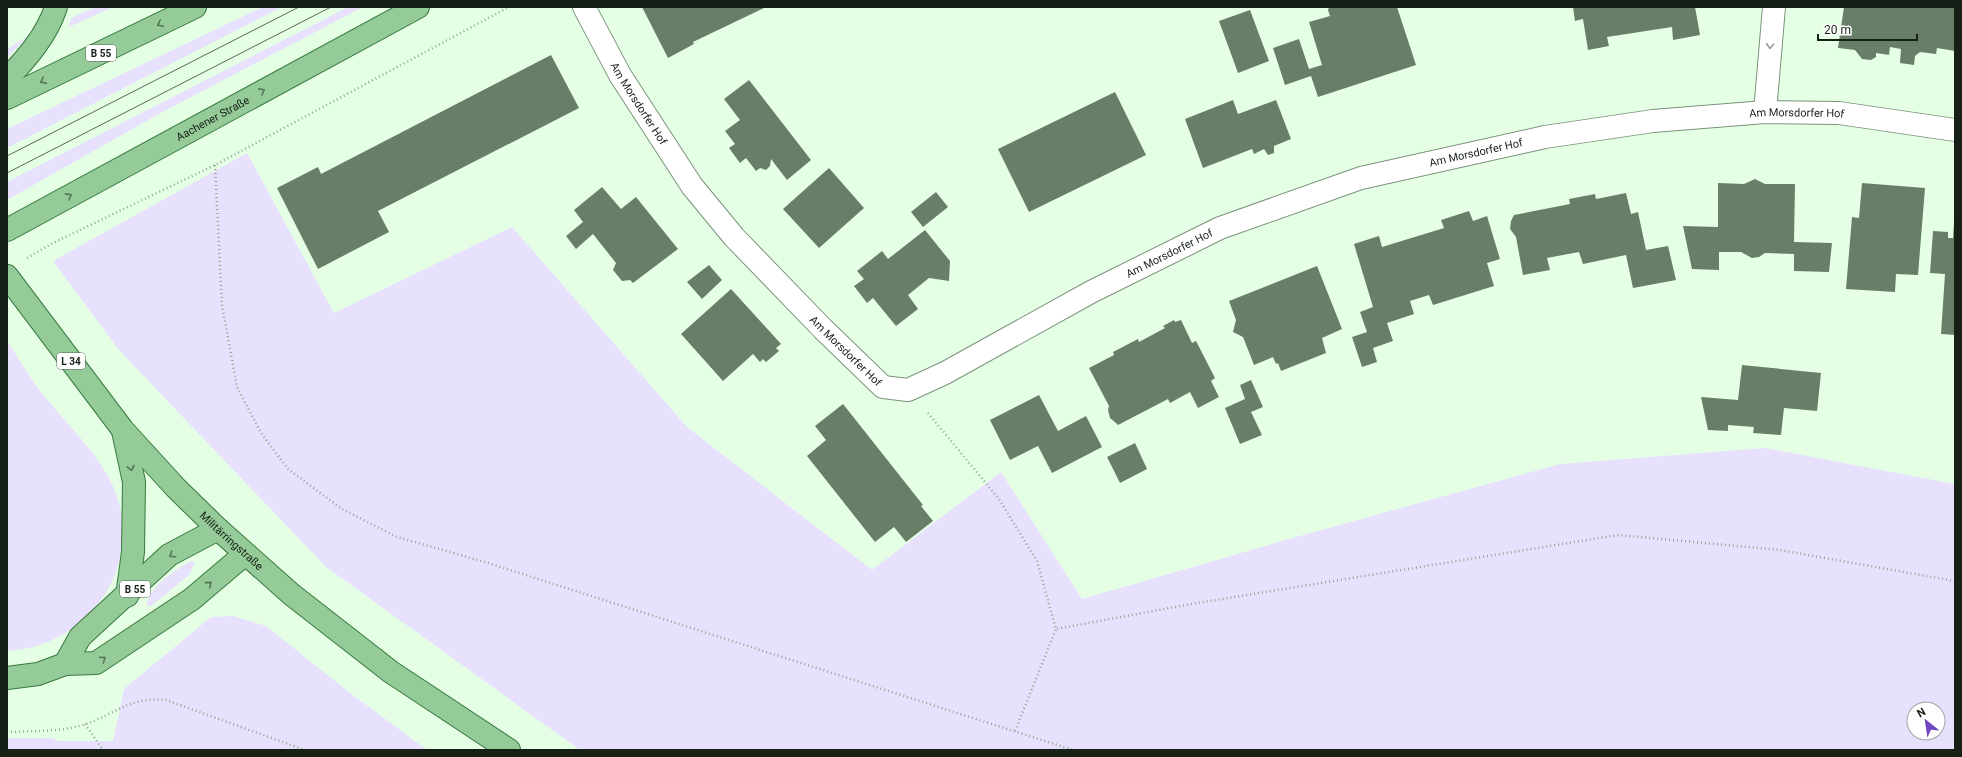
<svg xmlns="http://www.w3.org/2000/svg" width="1962" height="757" font-family="Roboto,sans-serif">
<rect width="100%" height="100%" fill="#e5ffe5"/>
<path fill="#e7e1fd" fill-rule="evenodd" d="M96 7H113L69 27 71 18Z
M263 7H282L7 148V129Z
M348 7H363L157 115 7 200V182Z
M28 36 7 58V49Z
M247 153 334 313 512 227 687 427 872 570 1001 472 1082 599 1296 537 1560 464 1765 448 1955 484V750H580L326 567 118 349 53 261ZM1914 709H1938V733H1914Z
M7 341C20 360 31 381 46 398 83 444 128 478 122 543 120 566 112 586 98 604 77 631 42 650 7 651Z
M192 561 195 564 188 576 151 606H147C146 589 178 567 192 561Z
M233 616 266 626 345 689 427 750H7V738H52L59 741H113L124 689 211 617Z"/>
<path fill="#687e68" d="M642 7H766L693 42 694 44 668 58Z
M1329 7H1397L1416 65 1318 97 1311 76 1285 85 1273 48 1299 39 1309 69 1322 65 1309 22 1330 16 1328 10Z
M1573 7H1695L1700 35 1673 40 1672 27 1607 37 1609 46 1588 50 1583 19 1575 21Z
M1844 7H1955V51L1937 48 1936 54 1920 52 1915 56 1914 65 1900 63 1901 49 1890 47 1889 55 1876 53V57L1871 60 1862 59 1855 50 1838 48Z
M1250 10 1269 61 1238 73 1219 21Z
M551 55 579 108 378 211 389 232 318 269 277 188 318 167 321 174Z
M749 80 811 160 787 180 771 159 770 166 766 170 760 168 756 171 746 158 740 163 729 148 735 144 725 131 740 120 724 99Z
M1115 92 1146 155 1029 212 998 149Z
M1233 100 1238 114 1276 100 1291 139 1274 146V153L1268 155 1264 149 1254 154 1252 149 1203 168 1185 119Z
M829 168 864 208 819 248 783 209Z
M1755 179 1765 184H1795L1794 242 1832 243 1829 272 1794 271V254L1765 253 1759 257 1752 258 1741 252H1719V270L1692 269 1683 226 1718 227V183L1744 184Z
M1862 183 1925 188 1918 275 1896 274 1895 292 1846 289 1852 217 1859 218Z
M602 187 621 209 636 197 678 249 633 283 630 280 622 281 613 270 616 263 593 234 576 249 566 236 583 222 574 210Z
M936 192 948 207 923 227 911 212Z
M1626 193 1631 214 1638 212 1646 250 1668 246 1676 280 1633 288 1626 255 1583 264 1579 252 1547 258 1550 270 1523 275 1516 237 1510 229 1511 221 1514 215 1570 204 1569 199 1595 194 1596 199Z
M1469 211 1473 221 1487 216 1500 259 1487 263 1494 286 1433 305 1429 295 1410 301 1414 314 1387 323 1393 341 1373 348 1377 362 1362 367 1352 337 1367 332 1360 312 1373 307 1354 244 1379 236 1382 247 1444 228 1441 220Z
M1954 223 1955 224V335L1941 334 1945 274 1930 273 1933 231 1948 232V238H1953Z
M925 230 950 261 949 281 929 278 908 295 918 309 896 326 873 298 867 303 854 286 864 279 857 271 882 251 888 259Z
M709 265 722 280 702 299 687 282Z
M1317 266 1342 329 1322 338 1326 353 1281 371 1278 363 1276 364 1273 357 1254 365 1243 337 1233 332 1236 320 1229 301Z
M731 289 781 344 776 348 779 351 766 362 763 359 760 362 753 354 723 381 681 334Z
M1174 320 1175 322 1181 320 1192 343 1196 341 1215 378 1211 381 1219 397 1198 408 1190 392 1170 403 1168 399 1118 425 1116 423 1110 418 1108 410 1109 406 1089 368 1114 355 1113 352 1138 339 1139 342 1165 328 1163 326Z
M1742 365 1821 373 1817 411 1784 408 1781 435 1753 433 1754 427 1728 425V431L1708 430 1701 397 1738 400Z
M1251 380 1263 407 1251 412 1262 435 1240 444 1225 408 1245 399 1240 385Z
M1039 395 1058 431 1086 416 1102 447 1052 473 1038 446 1010 460 990 420Z
M843 404 923 505 921 506 933 521 906 542 894 527 875 542 807 456 826 440 815 426Z
M1135 443 1147 469 1120 483 1107 457Z"/>
<g fill="none" stroke-linecap="round" stroke-linejoin="round">
<g stroke="#7b927b" stroke-width="24">
<g id="minor">
<path id="s1" d="M584 7 620 75 692 186 734 237 823 329 883 387 908 390 945 373 1091 292 1220 228 1361 178 1545 137 1653 121 1765 112 1839 113 1955 130"/>
<path d="M1765 112 1774 7"/>
</g>
</g>
<g stroke="#39793f" stroke-width="24">
<g id="major">
<path d="M7 79C27 58 47 35 56 7"/>
<path d="M7 98 195 7"/>
<path id="s2" d="M7 230 418 7"/>
<path id="s3" d="M7 276 123 430 176 488 218 529 291 594 391 672 509 750"/>
<path d="M123 431 134 482 133 552 127 596"/>
<path d="M65 664 80 637 169 555 218 529"/>
<path d="M7 678 38 674 65 664 96 663 192 599 245 554"/>
</g>
</g>
<path stroke="#93a693" stroke-width="2.5" stroke-dasharray="1 3" stroke-linecap="butt" d="M215 165 222 305 237 387 261 433 288 469 342 509 397 537 485 562 1073 750
M27 258 53 243 215 165 509 7
M928 413 999 499 1037 561 1056 629 1191 604 1618 535 1780 550 1949 580 1955 582
M85 724 103 750
M1015 731 1056 629
M7 732C33 731 58 732 83 725 114 715 130 696 166 700L305 750"/>
<use href="#minor" stroke="#fff" stroke-width="22"/>
<use href="#major" stroke="#94cb98" stroke-width="22"/>
<path stroke="#596859" stroke-width="1" d="M7 156 299 7
M7 173 331 7"/>
</g>
<defs><path id="oneway-chevron" d="M-2-3.5L2.5 0L-2 3.5" fill="none" stroke-width="1.6" stroke-linecap="round" stroke-linejoin="round"/></defs>
<g stroke="#567658">
<use href="#oneway-chevron" transform="translate(160 24) rotate(154)"/>
<use href="#oneway-chevron" transform="translate(43 81) rotate(154)"/>
<use href="#oneway-chevron" transform="translate(262 91) rotate(-28)"/>
<use href="#oneway-chevron" transform="translate(69 196) rotate(-29)"/>
<use href="#oneway-chevron" transform="translate(131 468) rotate(78)"/>
<use href="#oneway-chevron" transform="translate(172 555) rotate(146)"/>
<use href="#oneway-chevron" transform="translate(209 584) rotate(-40)"/>
<use href="#oneway-chevron" transform="translate(103 659) rotate(-34)"/>
</g>
<use stroke="#979b97" href="#oneway-chevron" transform="translate(1770 46) rotate(95)"/>
<g text-anchor="middle" stroke-width="4" stroke-linejoin="round" paint-order="stroke">
<g fill="#fff" stroke="#5d635d" stroke-width="1">
<rect x="86" y="45" width="30" height="16" rx="3"/>
<rect x="57" y="353" width="28" height="16" rx="3"/>
<rect x="120" y="581" width="30" height="16" rx="3"/>
</g>
<g font-size="10" font-weight="bold" fill="#172017">
<text x="101" y="57">B 55</text>
<text x="71" y="365">L 34</text>
<text x="135" y="593">B 55</text>
</g>
<g font-size="11" fill="#172017" stroke="#fff">
<text dy="4" stroke="none"><textPath href="#s1" startOffset="111">Am Morsdorfer Hof</textPath></text>
<text dy="4" stroke="none"><textPath href="#s1" startOffset="1455">Am Morsdorfer Hof</textPath></text>
<text dy="4" stroke="none"><textPath href="#s2" startOffset="234">Aachener Straße</textPath></text>
<text dy="4" stroke="none"><textPath href="#s1" startOffset="1131">Am Morsdorfer Hof</textPath></text>
<text dy="4" stroke="none"><textPath href="#s1" startOffset="807">Am Morsdorfer Hof</textPath></text>
<text dy="4" stroke="none"><textPath href="#s1" startOffset="435">Am Morsdorfer Hof</textPath></text>
<text dy="4" stroke="none"><textPath href="#s3" startOffset="348">Militärringstraße</textPath></text>
</g>
</g>
<rect width="1962" height="757" fill="none" stroke="#172017" stroke-width="16"/>
<g transform="translate(1926 721) rotate(330)"><circle r="19" fill="#ffffff" stroke="#a2a6a2"/>
<path d="M0-3L7 15L0 10L-7 15Z" fill="#7047bf"/>
<text y="-6" font-size="11" font-weight="bold" text-anchor="middle" fill="#172017">N</text>
</g>
<path d="M1818 34v6h99v-6" fill="none" stroke="#172017" stroke-width="2"/>
<text x="1824" y="34" font-size="12" fill="#172017" stroke="#ffffff" stroke-width="3" paint-order="stroke">20 m</text>
</svg>
